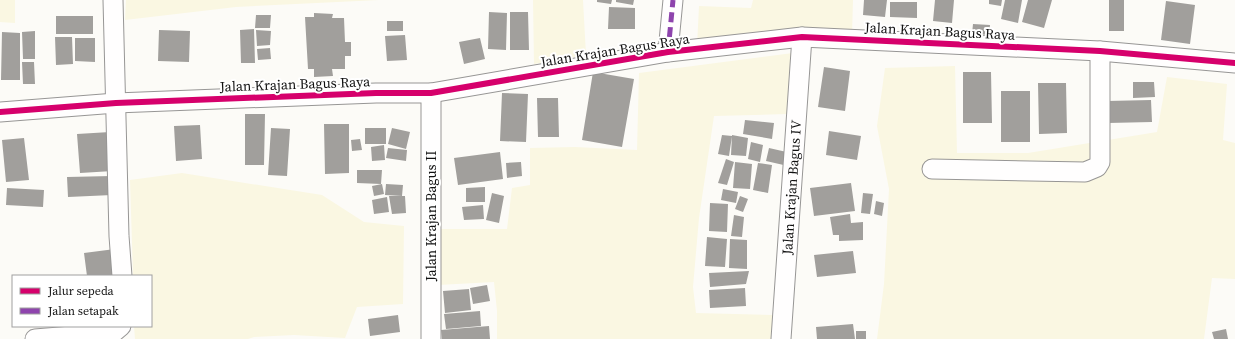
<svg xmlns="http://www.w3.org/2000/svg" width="1235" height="339" font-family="'Source Serif 4',serif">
<rect width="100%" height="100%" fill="#fcfbf7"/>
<path fill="#faf7e2" d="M0 0H15V23L0 22Z
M126 0H379L236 7 125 20Z
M533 0H583L586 55 534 64Z
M753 0H853L852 35 697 46 699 6 751 8Z
M793 53 787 114 714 116 699 218 693 287 696 313 773 315 771 339H497V311L494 282 438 285 441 229H507L512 188 530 185V148L575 147 637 150 639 73Z
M955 66 957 153H1028L1157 132 1167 77 1227 84 1223 140 1235 143V279L1212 278 1204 339H877L884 284 889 189 877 126 885 68Z
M182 173 322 195 364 222 404 226 403 304 357 307 345 338 294 335 254 337 248 339H135L134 326H151V276H133L130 180Z"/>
<path fill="#a19f9c" d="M597 0H612L611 4 597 2Z
M616 0H634L633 5 616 2Z
M864 0H887L885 17 863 15Z
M935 0H954L952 23 933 21Z
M989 0H1002L1001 6 989 4Z
M1005 0H1022L1018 23 1001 19Z
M1028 0H1052L1044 28 1022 22Z
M1109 0H1124V31H1109Z
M1166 1 1195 5 1190 44 1161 40Z
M890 2H917V18L890 17Z
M609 7 635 8V29H608Z
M489 12 507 13 506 50 488 49Z
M510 12H528L529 50H510Z
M314 13 333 14 332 18H344L345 42H351V56H345V69H332L333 76 314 77V69H308L305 17H314Z
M256 15H271L270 28H255Z
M56 16H93V34H56Z
M387 21H403V31H387Z
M973 24 990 25 989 35 972 34Z
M254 29 255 63H241L240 30Z
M159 30 190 31 189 62 158 61Z
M256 30 271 31 270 45 257 46Z
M35 31V59H23L22 32Z
M2 32 20 33V80H1Z
M405 35 407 60 387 61 385 36Z
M55 37H72L73 64 56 65Z
M75 38H95V62L75 61Z
M480 38 485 59 464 64 459 42Z
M270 48 271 59 258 60 257 49Z
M22 62H34L35 84H23Z
M824 67 850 71 845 111 818 107Z
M593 72 634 79 622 147 582 140Z
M963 72H991L992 123H963Z
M1133 82H1154L1155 97 1133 98Z
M1038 83H1066L1067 133 1039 134Z
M1001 91H1030V142H1001Z
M502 93 528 94 526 142 500 141Z
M537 98H558L559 137H538Z
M1151 100 1152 122 1108 123 1107 101Z
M245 114H265L264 165H245Z
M745 120 774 123 772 139 743 134Z
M324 124H349V173L325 174Z
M200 125 202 159 176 161 174 126Z
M271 128 290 129 287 176 268 175Z
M365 128H386V144H365Z
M392 128 410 132 406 149 388 144Z
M829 131 861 136 857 160 826 155Z
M110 132 113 171 80 173 77 134Z
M722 135 732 136 729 156 718 154Z
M732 135 748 138 746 156 731 155Z
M24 138 29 180 6 182 2 140Z
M360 139 362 150 352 151 351 140Z
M751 142 763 145 760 162 748 159Z
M384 145 385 160 372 161 371 147Z
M388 148 407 150 406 161 386 158Z
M769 148 791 153 788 166 766 161Z
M500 152 503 179 458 185 454 158Z
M726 159 734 162 727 185 718 183Z
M521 162 522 176 507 178 506 163Z
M735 162 752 164 750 189 733 188Z
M758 163 772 165 768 193 753 190Z
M357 170H382L381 184 357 183Z
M112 176V195L68 197 67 177Z
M851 183 855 211 814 216 810 188Z
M382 184 384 194 374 196 372 186Z
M386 184 403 185 402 196 385 195Z
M485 187V202H466V188Z
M7 188 44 190 43 207 6 205Z
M723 189 738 192 736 203 721 200Z
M492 193 504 196 499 223 486 220Z
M863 193 873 194 870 214 861 213Z
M389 196H405L406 213 392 214Z
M740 196 748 199 743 212 735 209Z
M387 197 389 212 374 214 372 200Z
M876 201 884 203 882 216 874 214Z
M710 203 728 204 727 232 709 231Z
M483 205 484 219 464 220 462 207Z
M850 214 851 223 863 222V240L839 241V235H833L830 217Z
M734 215 744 217 742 237 731 236Z
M707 237 727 239 725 267 705 266Z
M730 239 747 240V269L729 268Z
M115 249 118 276H87L84 253Z
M853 251 856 273 817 277 814 255Z
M749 271 746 284 710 287 709 273Z
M487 285 490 301 473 304 470 288Z
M745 288 746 306 710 308 709 290Z
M469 289 471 310 445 313 443 291Z
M480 311 481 326 446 329 444 314Z
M398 315 400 332 370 336 368 319Z
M853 324 855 339H817L816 327Z
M489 326 490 339H442L441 330Z
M1226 329 1228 339H1214L1212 332Z
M856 331H866V339H856Z"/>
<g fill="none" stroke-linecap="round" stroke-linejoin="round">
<g stroke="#979695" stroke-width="21">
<g id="street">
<path d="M113 0 119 236 122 276"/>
<path d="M668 52 673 0"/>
<path d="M0 112 116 103 376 93H431L668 52 802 37 1100 51 1235 63"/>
<path d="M932 169 1085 172 1097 167 1100 162V51"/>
<path d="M35 339 108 333 114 332 121 326"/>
<path d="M431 339V93"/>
<path id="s1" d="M781 339 802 37"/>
</g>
</g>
<use href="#street" stroke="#fffefe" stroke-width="19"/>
<path stroke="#8e44ad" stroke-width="5" stroke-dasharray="10 5" stroke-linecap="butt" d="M668 52 673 0"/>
<g stroke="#fff" stroke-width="8">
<path id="cycleway" d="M0 112 116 103 376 93H431L668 52 802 37 1100 51 1235 63"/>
</g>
<use href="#cycleway" stroke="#d6006c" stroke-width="6"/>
</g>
<g text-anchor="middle" stroke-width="4" stroke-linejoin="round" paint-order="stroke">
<g font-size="14" fill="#111" stroke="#fff">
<text transform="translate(940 31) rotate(3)" y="5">Jalan Krajan Bagus Raya</text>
<text transform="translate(615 50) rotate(-9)" y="5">Jalan Krajan Bagus Raya</text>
<text transform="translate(295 84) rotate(-2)" y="5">Jalan Krajan Bagus Raya</text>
<text dy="5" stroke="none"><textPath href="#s1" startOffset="152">Jalan Krajan Bagus IV</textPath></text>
<text transform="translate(431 216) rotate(-90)" y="5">Jalan Krajan Bagus II</text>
</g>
</g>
<rect x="12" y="275" width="140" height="52" fill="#ffffff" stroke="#a0a0a0"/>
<rect x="20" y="288" width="20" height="6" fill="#d6006c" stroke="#a0a0a0"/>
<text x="48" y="295" font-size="12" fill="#111111">Jalur sepeda</text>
<rect x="20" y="308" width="20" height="6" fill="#8e44ad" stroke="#a0a0a0"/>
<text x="48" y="315" font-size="12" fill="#111111">Jalan setapak</text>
</svg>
